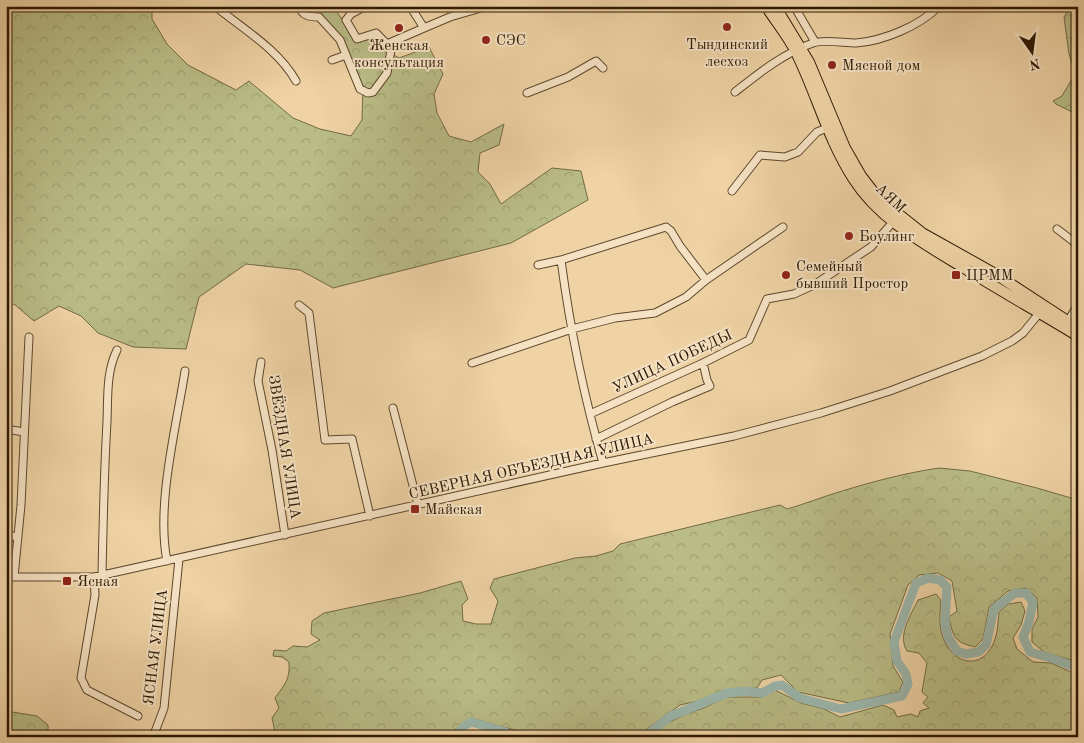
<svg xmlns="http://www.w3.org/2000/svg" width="1084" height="743" font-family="'Old Standard TT',serif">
<defs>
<pattern id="forest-crowns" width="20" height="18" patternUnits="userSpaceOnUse" patternTransform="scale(1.25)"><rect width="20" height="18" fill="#b9bc86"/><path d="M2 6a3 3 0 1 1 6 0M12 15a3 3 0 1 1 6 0" fill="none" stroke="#9fa172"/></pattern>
</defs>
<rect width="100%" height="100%" fill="#efd3a5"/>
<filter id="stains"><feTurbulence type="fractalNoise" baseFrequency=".004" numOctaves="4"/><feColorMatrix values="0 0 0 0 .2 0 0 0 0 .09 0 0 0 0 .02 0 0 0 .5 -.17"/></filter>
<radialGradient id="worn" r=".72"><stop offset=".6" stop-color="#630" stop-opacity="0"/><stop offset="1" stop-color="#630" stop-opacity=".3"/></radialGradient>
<path fill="url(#forest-crowns)" stroke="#736a44" d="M6 6H152V19L167 44 188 65 236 90 249 81 293 118 320 129 351 136 362 120 363 87 340 38 317 11 325 6H333L357 42 374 37 382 48 399 58 429 47 443 74 434 94 437 113 449 136 471 142 504 124 499 145 480 153 478 172 490 184 501 204 552 168 581 171 588 200 511 243 333 288 300 270 246 264 199 297 186 349 133 347 98 333 81 316 59 306 34 321 14 304 6 308Z
M1071 6H1077L1078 15V115L1056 104 1053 101 1062 96 1075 74 1069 54 1064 17Z
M939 468 970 471 1037 488 1078 500V662L1044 652 1032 642V629L1038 617 1037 598 1026 588 1008 591 989 607 983 639 975 647C954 642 953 637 949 617L957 611 952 581 938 573 919 575 908 585 890 634 893 666 903 682 899 692 849 703 798 692 781 675 762 680 757 688 736 689 698 701 680 705 636 737H519L518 731 471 718 453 731 450 737H274L275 732 272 718 279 708 275 698C285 684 290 680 289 662L282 657 273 656 274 650 286 651 293 646 307 647 320 640 311 634 312 621 324 613 420 593 461 581 468 599 462 605 463 621 476 624H491L498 601 490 588 494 579 575 558 596 556 613 551 620 544 780 505 787 509C805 504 822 497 839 492 871 482 905 473 939 468Z
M936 594 941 600C940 614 938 629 945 642 958 668 986 668 995 639 998 631 998 621 999 612L1008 604 1021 602 1025 611 1021 625 1013 638 1017 649 1033 662 1051 663 1078 675V737H651L660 727 686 714 704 708 726 697H761L775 690 801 703 824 709 840 717 883 705 894 710 897 717 911 714 918 717 920 711 929 708 923 703 928 697 922 692 927 663 919 653 907 651C897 635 911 615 918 600Z
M6 711 37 716 48 725V737H6Z"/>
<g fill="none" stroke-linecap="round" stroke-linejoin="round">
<path stroke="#9bb7ad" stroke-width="9" d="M455 737 463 727 471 722 503 731 515 737
M644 737 671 716 727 693 745 691 762 693 775 686 782 685 800 698 841 709 902 696 908 684 906 674 897 661 894 642 916 583 928 578 940 580 947 587 945 623 948 637 957 651 966 654 978 652 986 645 994 609 1015 593H1026L1033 602 1029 622 1023 637 1030 652 1054 659 1078 668"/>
<g stroke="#5e482c" stroke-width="9">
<path id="minor" d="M215 6C244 30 278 49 296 81
M299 6C302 16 309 17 319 17L340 40 360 89 368 93 373 92 387 73 391 50 387 44
M366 6 351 14 346 20 357 39 376 33 387 44 424 28
M410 6 424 28 450 17 488 6
M794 6 815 42
M332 60 346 55
M735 92C759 73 784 53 813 43 824 39 844 43 856 43 883 41 920 26 939 6
M527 93 568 77 596 61 603 68
M732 191 760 155 785 157 798 152 817 132 827 128
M1057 229 1078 245
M561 260C570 328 584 397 603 463
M538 265 561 260 666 227 671 231 680 246 706 280
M299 305 309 313 325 440 352 439 370 516
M1068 321 1078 305
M261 362 258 381 272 450 285 535
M472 363 572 329 615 318 655 313 686 297 706 280 783 227
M393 408 418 505
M590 414 703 363 749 340 767 299 794 294 814 285 871 247 893 222
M6 429 24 432
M596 439 672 402 710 386 707 380 703 363
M6 535 18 537
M167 561C156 505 176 428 185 371
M102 576C103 524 104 473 107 422 108 398 106 372 117 350
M6 577H94L603 463 734 436 821 413 890 391 982 356 1012 341 1023 333 1041 311
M14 577 21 505 29 337
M94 577 95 595 81 678 87 690 138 716
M153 737 164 708 179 559"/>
</g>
<g stroke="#2d1903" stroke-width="12">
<path id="highway" d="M766 6C776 22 789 37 797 54 817 95 828 139 853 178 878 218 921 242 961 266 999 290 1039 312 1078 336
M775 6 809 62 845 148 861 176 878 198 922 233 997 275 1078 328"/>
</g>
<use href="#minor" stroke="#f5e2c4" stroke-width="7"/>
<use href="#highway" stroke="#efd3a5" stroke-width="10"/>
</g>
<g fill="#8f2418" stroke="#f5e2c4" stroke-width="2">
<circle cx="727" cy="27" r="5"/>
<circle cx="399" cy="28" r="5"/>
<circle cx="486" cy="40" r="5"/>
<circle cx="832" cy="65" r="5"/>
<circle cx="849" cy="236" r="5"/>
<circle cx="786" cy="275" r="5"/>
<rect x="951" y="270" width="10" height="10" rx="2.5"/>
<rect x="410" y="504" width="10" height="10" rx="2.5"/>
<rect x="62" y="576" width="10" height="10" rx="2.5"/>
</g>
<g text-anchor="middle" stroke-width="4" stroke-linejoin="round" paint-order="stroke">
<g font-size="15" fill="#2d1903" stroke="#f5e2c4" text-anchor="start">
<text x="496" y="45">СЭС</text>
<text x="727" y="49" text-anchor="middle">Тындинский<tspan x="727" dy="17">лесхоз</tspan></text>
<text x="399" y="50" text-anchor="middle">Женская<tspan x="399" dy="17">консультация</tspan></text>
<text x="842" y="70">Мясной дом</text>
<text x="859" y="241">Боулинг</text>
<text x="796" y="271">Семейный<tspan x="796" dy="17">бывший Простор</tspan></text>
<text x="966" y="280">ЦРММ</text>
<text x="425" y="514">Майская</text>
<text x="77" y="586">Ясная</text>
</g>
<g font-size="15" fill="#2d1903" stroke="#f5e2c4">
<text transform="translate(891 198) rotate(44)" y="5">АЯМ</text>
<text transform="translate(672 361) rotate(-25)" y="5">УЛИЦА ПОБЕДЫ</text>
<text transform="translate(285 447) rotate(81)" y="5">ЗВЁЗДНАЯ УЛИЦА</text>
<text transform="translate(531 466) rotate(-13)" y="5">СЕВЕРНАЯ ОБЪЕЗДНАЯ УЛИЦА</text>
<text transform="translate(155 647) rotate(-83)" y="5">ЯСНАЯ УЛИЦА</text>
</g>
</g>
<rect width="1084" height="743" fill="none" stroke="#efd3a5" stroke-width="25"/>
<rect x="8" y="8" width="1069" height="728" fill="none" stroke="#2d1903" stroke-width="2.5"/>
<rect x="12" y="12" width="1059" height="718" fill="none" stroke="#2d1903"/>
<g transform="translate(1032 52) rotate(166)" stroke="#f5e2c4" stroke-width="4" paint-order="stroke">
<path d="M0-4L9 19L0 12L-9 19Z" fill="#2d1903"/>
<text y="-8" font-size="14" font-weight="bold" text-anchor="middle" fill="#2d1903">N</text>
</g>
<rect width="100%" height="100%" filter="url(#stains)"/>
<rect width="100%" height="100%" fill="url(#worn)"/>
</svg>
